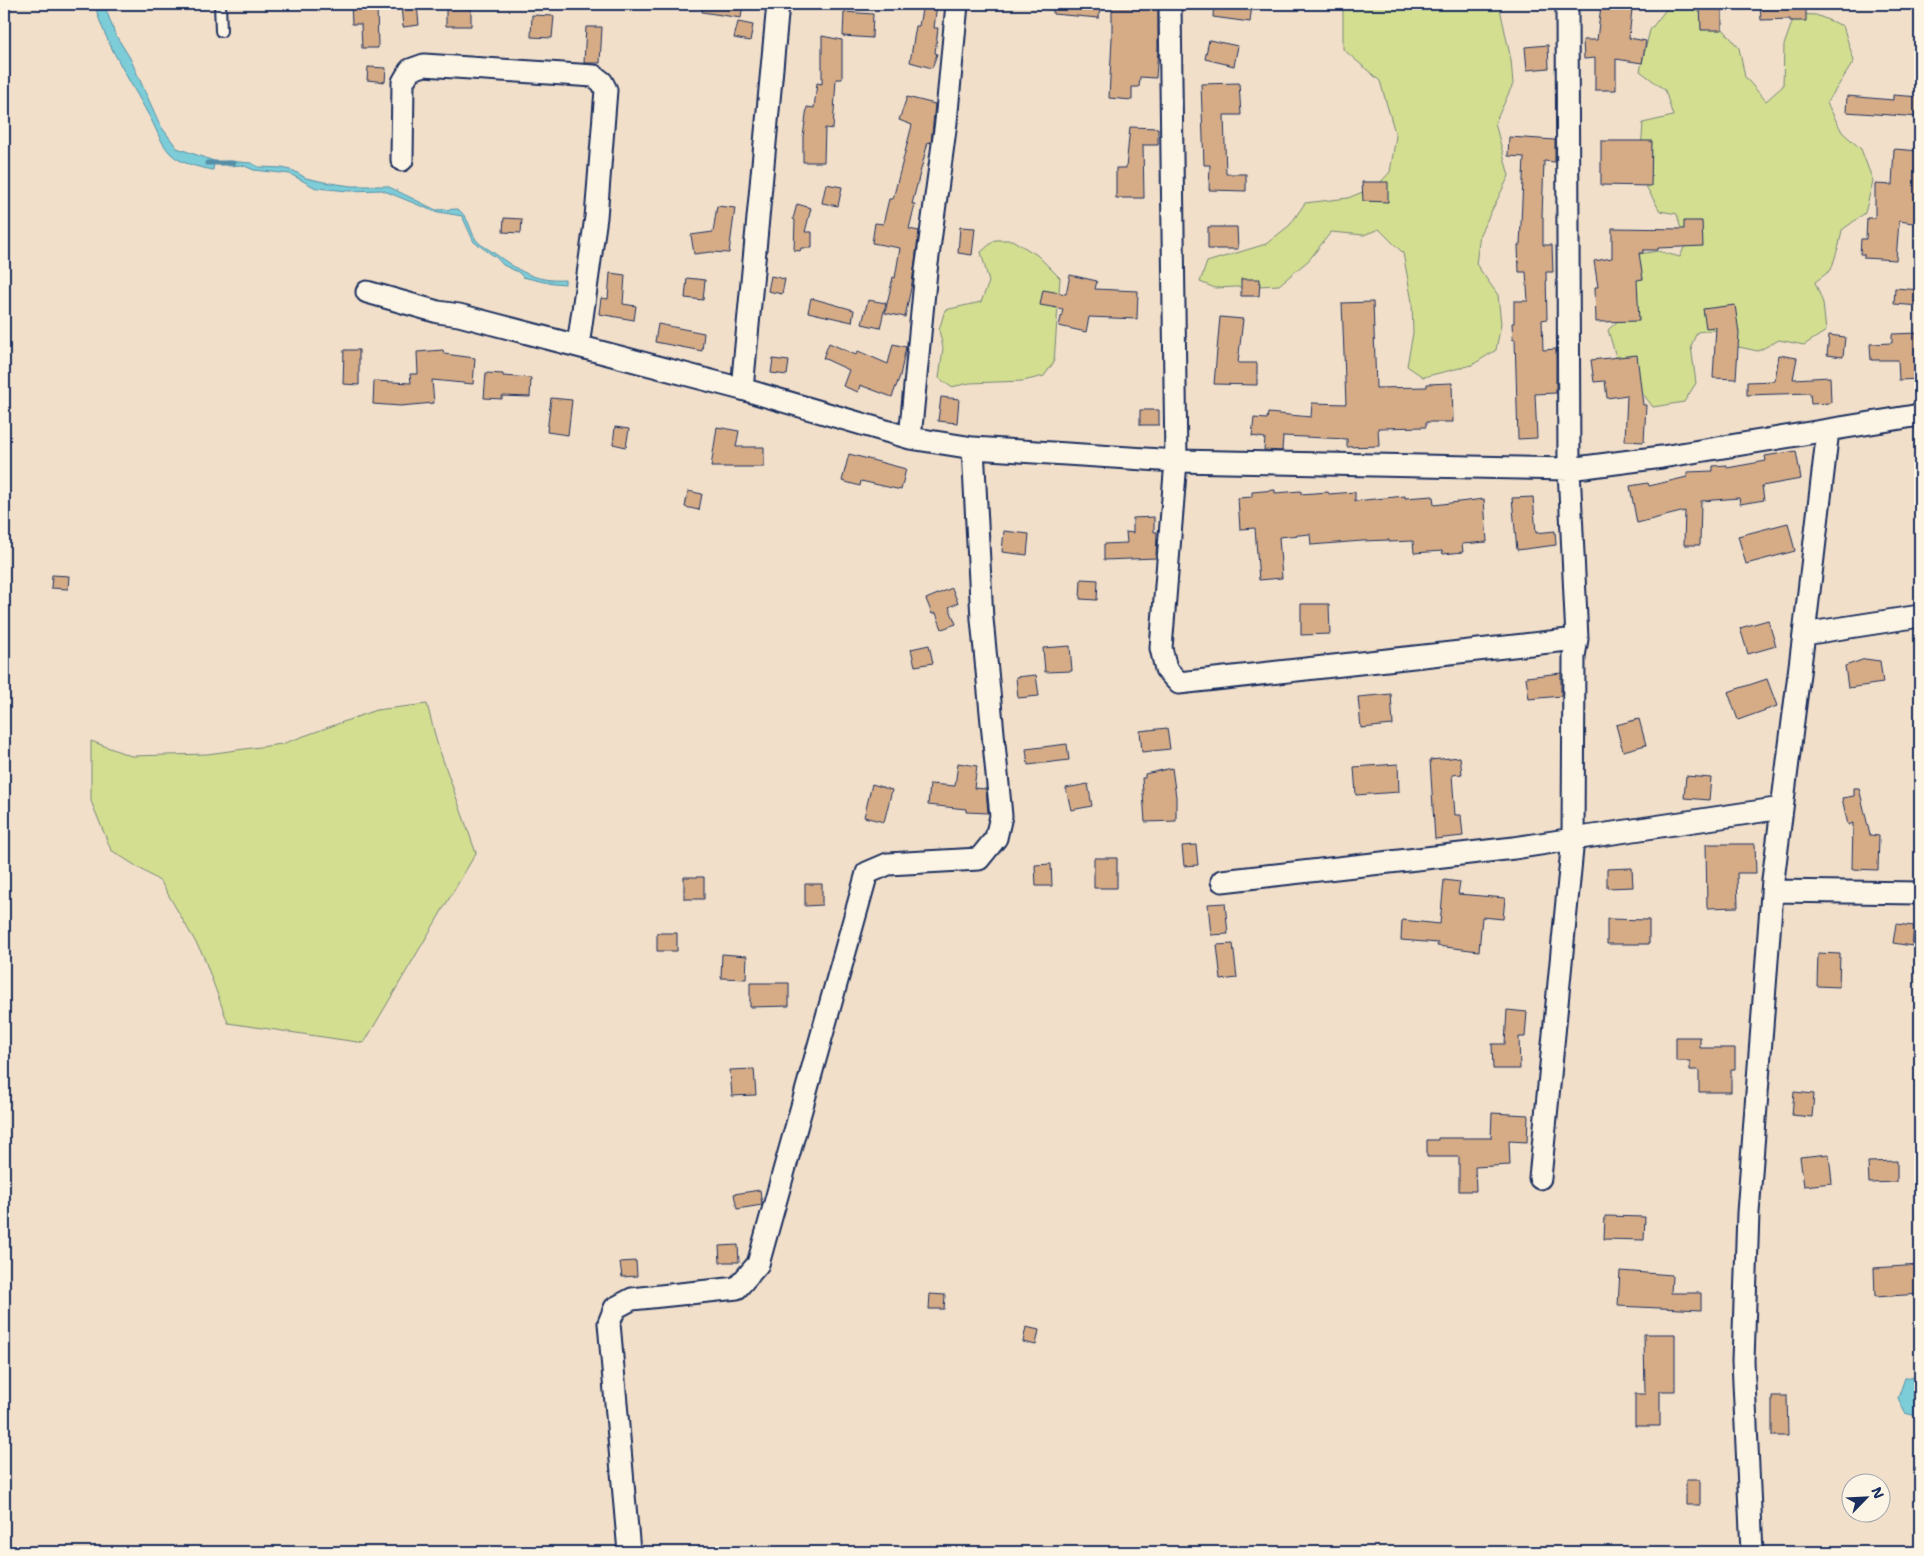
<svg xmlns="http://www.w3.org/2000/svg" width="1924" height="1556" font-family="'Shantell Sans',sans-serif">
<rect width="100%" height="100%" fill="#f1dfc9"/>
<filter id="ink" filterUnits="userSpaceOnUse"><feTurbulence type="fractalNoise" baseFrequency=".02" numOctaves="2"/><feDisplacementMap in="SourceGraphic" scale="10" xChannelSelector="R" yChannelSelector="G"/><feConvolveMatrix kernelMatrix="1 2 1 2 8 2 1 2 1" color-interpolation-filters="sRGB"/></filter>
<g filter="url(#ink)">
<path fill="#d3de91" stroke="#778678" d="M1343 4H1499L1511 60 1513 84 1495 123 1509 176 1480 234 1476 264 1498 295 1501 324 1496 350 1472 365 1423 377 1407 366 1413 333 1412 302 1403 253 1379 229 1364 235 1331 232 1309 260 1279 285 1215 288 1200 282 1207 262 1266 244 1290 225 1305 203 1348 198 1377 186 1390 172 1396 136 1380 81 1343 49Z
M1668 7H1690L1718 23 1739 48 1745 77 1766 101 1783 86 1784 45 1795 14 1816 15 1843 26 1854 61 1827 103 1842 132 1861 149 1873 181 1865 213 1842 230 1839 245 1831 270 1815 282 1823 303 1826 331 1804 345 1779 340 1758 351 1734 346 1715 330 1697 332 1691 346 1696 383 1684 402 1653 407 1617 360 1608 330 1624 315 1620 257 1658 251 1680 257 1685 245 1677 214 1660 211 1643 181 1641 152 1643 123 1673 116 1665 90 1640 71 1650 30Z
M995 240H1012L1037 255 1060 278 1054 362 1044 376 1023 381 970 383 951 387 939 378 943 348 939 330 945 310 981 302 989 282 981 252Z
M427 704 437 743 476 853 364 1043 228 1023 203 955 161 882 111 850 91 801V741L131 756 207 754 282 744 376 710Z"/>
<path fill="#7ccdd7" stroke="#558ea7" d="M95 4H104L115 34 130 58 160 125 177 148 214 161 213 170C199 167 181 164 171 154 160 143 156 127 148 114 132 84 101 36 95 4Z
M227 161 251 163 259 167 282 168 294 171 306 178 324 182 351 186H387L436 210 458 209C472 221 469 232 478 242 482 246 489 249 494 253 518 270 534 282 565 280V284L544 282 523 277 518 272 503 265 497 258 474 242 462 216 433 211 382 190 349 191 316 188 290 174 254 170 242 165 228 166Z
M1920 1375V1417L1905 1413 1898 1398 1905 1378Z"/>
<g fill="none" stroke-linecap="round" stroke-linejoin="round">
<path stroke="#558ea7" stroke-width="5" d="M207 163H233"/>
</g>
<path fill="#d6ac87" stroke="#1b2f5e" d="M351 4H377L378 48H362L361 24H352Z
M703 4H743L741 18 702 12Z
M923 4H937L934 28H938L935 53 937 54 932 68 910 62 916 26H919Z
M1053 4H1100L1099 18 1053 14Z
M1214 4H1252L1250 22 1213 17Z
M1700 4H1722V30H1701Z
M1760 4H1806V21H1790V19L1761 20Z
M417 5 419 25 403 27 401 6Z
M1601 5 1632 9 1629 38 1646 41 1642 63 1616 59V90H1595V58L1584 59 1583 40H1597Z
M446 6H471V26H446Z
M1112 7H1158V48L1156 78 1140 77 1139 87H1132V100L1109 98 1112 38Z
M844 12 873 14 872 38 843 36Z
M532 15 554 16 552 38 531 37Z
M738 22 753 25 750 41 734 38Z
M586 27H602L600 63H584Z
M822 36 842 40V79H836L833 129 825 128 824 162H803V137L807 107 814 108 817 83 822 84Z
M1209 40 1238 46 1234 66 1205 59Z
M1548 45 1549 68 1527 70 1525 47Z
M368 67 386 68 385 82 367 80Z
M1239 83 1241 115H1224L1226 174H1246V191L1209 190 1210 165H1204L1201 84Z
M1893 95 1920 97V117L1846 112 1847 96 1893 100Z
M907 97 935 104 931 143 928 142 912 204H915L909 229 919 231 912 283 905 317 885 313 893 277 895 278 900 248 872 243 875 223 883 224 889 199H893L912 125 899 120Z
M1130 127 1158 128V145H1143L1144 198H1116V168H1126Z
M1509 137 1555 140V162L1544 161 1542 217H1543V245H1552L1553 272H1546L1547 319 1542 320 1543 350 1556 349V393L1535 394 1537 438 1518 439 1515 339 1513 340 1512 323H1514V301H1528L1526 272H1519L1518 245H1520L1524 157 1508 156Z
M1601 141H1652L1651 186 1601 185Z
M1894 149 1920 151V170H1918V203H1920V224L1899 221 1896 260 1864 258V254H1860L1861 239H1866L1867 218H1875V184L1892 185Z
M1362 182H1388V202L1363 201Z
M826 184 842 187 838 206 822 203Z
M797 204 811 208 805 232H812V248H801L800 251 794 250 795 220 793 219Z
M717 206 735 208 729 253 711 252 694 254 691 235 713 232Z
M504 218 522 219 521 233 503 232Z
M1684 221H1702L1703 246 1658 248V250H1643V253H1639L1643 279 1637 280 1639 321 1596 322 1595 287H1598L1594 261 1612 258V228L1684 229Z
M960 227 975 228 972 255 958 253Z
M1208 227H1237L1238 249H1208Z
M610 273 625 275 623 304 636 306 634 320 599 314 601 298 608 299Z
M1070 275 1097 281 1095 289 1138 291 1137 319 1089 317 1086 332 1059 326 1063 309 1040 305 1043 290 1066 294Z
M771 276 785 279 782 294 768 291Z
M687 278 705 280 703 300 685 298Z
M1241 279H1260L1259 296H1241Z
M1895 288 1920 290V306L1894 304Z
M811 298 854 310 852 322 808 312Z
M868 300 886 303 880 328 862 324Z
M1373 302 1376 388 1427 387V384L1452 383 1453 422H1426V427L1378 428 1379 446 1347 447V439L1283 436 1282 451 1264 450 1265 438 1252 436 1254 418 1267 419 1268 413 1311 417 1312 403 1346 404 1342 303Z
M1735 305 1739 333 1736 379 1713 378 1716 327 1706 328 1703 309Z
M1220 317 1243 319 1238 363H1257V385L1214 384Z
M658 324 704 333 702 351 655 342Z
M1920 333V379L1899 380 1898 360H1871L1870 344 1892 343V334Z
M1829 335 1845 337 1843 357 1827 355Z
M829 343 856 355 858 351 888 364 893 344 906 347 900 376 892 397 860 385 858 392 843 386 849 370 823 358Z
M344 350H359V385L343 384Z
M443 350 444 354 475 358 473 384 432 380 434 403 400 406 373 404 374 381 411 383 410 374H418L417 352Z
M1637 355 1643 405H1646L1644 442 1625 441 1627 395 1607 398 1605 381 1594 382 1591 360Z
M1779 355 1797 358 1793 379 1830 377 1831 403 1811 404 1810 393 1747 395V382L1775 381Z
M773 359 789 361 787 375 771 373Z
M486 373 503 374V376L531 378 530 397 502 396V399L484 398Z
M941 397 959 399 957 423 938 421Z
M551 398 572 400 568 435 547 432Z
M1140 410H1159V425H1140Z
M615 427 629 429 626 447 613 444Z
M717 427 739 431 736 447H764V467H711Z
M1796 451 1801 479 1762 486 1764 500 1740 504 1739 498 1701 501 1700 545H1684L1685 511 1637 523 1630 486 1648 483 1649 486 1687 477V472L1713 471V466L1727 465V468L1766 461 1765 456Z
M849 454 906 469 901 490 861 481 860 486 842 481Z
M1275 490V493L1301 491V494L1328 492 1329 494 1355 492V501L1405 496V498L1433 496 1434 505 1484 499 1487 542 1462 544 1463 552 1443 554 1442 551 1414 553 1413 541 1389 542V540L1362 541 1311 545 1310 534 1279 537 1282 578 1259 580 1255 528 1240 529 1238 498 1252 497V492Z
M688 491 702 494 699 510 685 507Z
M1533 497 1536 533 1555 531 1556 545 1517 550 1512 498Z
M1154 517V532H1157L1156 558 1104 560V544L1127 543 1126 532 1133 533V518Z
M1788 523 1795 551 1746 564 1738 536Z
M1004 531 1029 534 1027 555 1002 552Z
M52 575 69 576 68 589 51 588Z
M1081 579 1098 580 1097 600 1080 599Z
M952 588 958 603 949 607 956 624 942 629 936 613 932 614 926 599Z
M1301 604H1329L1330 634 1301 635Z
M1768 620 1776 646 1748 654 1740 628Z
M929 645 933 663 915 666 911 649Z
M1070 646 1072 671 1045 672 1043 648Z
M1865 659 1880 661 1883 683 1848 688 1845 666Z
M1561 673V696L1529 699 1526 677Z
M1036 675 1039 696 1018 698 1016 677Z
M1767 679 1777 706 1738 720 1728 692Z
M1391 694 1393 725 1361 728 1358 697Z
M1639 719 1646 745 1623 751 1616 725Z
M1167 728 1170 749 1142 752 1140 731Z
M1067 744 1069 760 1028 765 1026 749Z
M1460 757 1462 774 1452 775 1455 815H1461L1463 836 1435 839 1430 760Z
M958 763 977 766 974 788 986 789 988 813 966 812V809L928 805 930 784 955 786Z
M1398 764 1399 792 1356 795 1354 767Z
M1172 768 1176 797V821L1145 822 1142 778H1145V774Z
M1686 776 1711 778 1709 800 1684 798Z
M872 784 892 790 884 822 864 817Z
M1088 784 1092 806 1071 810 1066 788Z
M1854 788H1859L1870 835 1879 836 1878 870 1852 869 1853 823 1848 825 1842 798 1854 796Z
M1706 844H1755L1756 873H1737L1738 907 1707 908Z
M1196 845 1198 865 1184 866 1182 846Z
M1094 858H1117V888H1094Z
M1051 864 1052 886H1036L1035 865Z
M1632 868 1633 887 1607 888V869Z
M684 877H704V899H684Z
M1444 880 1460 882 1458 894 1505 898 1503 919 1482 917 1479 951 1437 946 1438 943 1401 940 1402 920 1440 924Z
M805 884H822V905L805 906Z
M1225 903 1228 934 1211 935 1208 904Z
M1607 919 1649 920V944H1607Z
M1896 924 1914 926 1912 946 1893 943Z
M657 933H677V951H657Z
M1233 944 1237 978 1221 980 1217 945Z
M1818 953 1840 954 1839 987 1817 986Z
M722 954 747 956 746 979 721 978Z
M750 983H789V1006L750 1007Z
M1507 1010 1527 1012 1525 1037H1519L1520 1069H1493L1492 1044H1505Z
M1676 1037H1700V1048H1735V1069H1731V1092H1699V1070H1690V1061H1676Z
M754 1069 756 1095 732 1096 730 1070Z
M1794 1092 1814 1094 1812 1117 1792 1115Z
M1492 1113 1528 1115 1527 1142 1509 1141 1510 1165 1475 1167 1476 1191H1459V1157H1427V1140H1438V1138H1491Z
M1829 1154 1832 1183 1804 1186 1800 1157Z
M1897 1161V1182L1869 1183 1868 1162Z
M760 1190 762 1205 737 1209 734 1194Z
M1605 1216 1645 1217 1644 1240 1604 1239Z
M738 1245 739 1262H720L719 1246Z
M636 1261 637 1276 622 1277 620 1262Z
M1920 1265V1294L1875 1297 1874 1268Z
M1620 1271 1672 1275 1671 1293H1701V1310L1618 1306Z
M930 1294 945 1295 944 1309H929Z
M1026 1327 1039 1330 1036 1345 1023 1342Z
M1644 1334H1675V1391H1660V1426H1635V1394H1645Z
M1772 1396H1787L1788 1436H1772Z
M1686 1480H1700V1505H1686Z"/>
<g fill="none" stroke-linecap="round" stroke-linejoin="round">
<g stroke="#1b2f5e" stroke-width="14">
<path id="service" d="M220 4 221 31"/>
</g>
<g stroke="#1b2f5e" stroke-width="25">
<path id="minor" d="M1170 4 1176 461 1161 648 1166 669 1179 683 1577 639
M1567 4 1569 469 1577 639 1574 656 1573 839 1782 808
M402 160 403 82 410 70 424 65 594 76 602 82 606 90 596 217 578 346
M367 292 438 312 459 315 742 389 910 438 973 448 1176 461 1569 469 1662 457 1920 415
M742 389 778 4
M910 438 926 271 946 122 957 4
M1804 634 1920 616
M1222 881 1514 848 1573 839 1540 1178
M1772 891 1920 893
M629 1552 609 1323 615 1308 632 1299 737 1288 758 1264 867 873 888 864 979 859 996 838 1001 816 982 619 973 448
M1752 1552 1743 1361 1748 1213 1773 880 1804 634 1828 430"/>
</g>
<use href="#service" stroke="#fcf5e5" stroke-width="10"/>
<use href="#minor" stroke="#fcf5e5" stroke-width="21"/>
</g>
</g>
<rect width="1924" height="1556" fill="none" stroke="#fcf5e5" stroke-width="20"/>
<rect x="10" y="10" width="1904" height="1536" fill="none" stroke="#1b2f5e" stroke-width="2" filter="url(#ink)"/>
<g transform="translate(1866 1498) rotate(66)"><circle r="24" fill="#fcf5e5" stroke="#a2a6af"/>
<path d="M0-4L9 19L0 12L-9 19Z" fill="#1b2f5e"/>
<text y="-8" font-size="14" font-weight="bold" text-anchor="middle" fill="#1b2f5e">N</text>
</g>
</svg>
